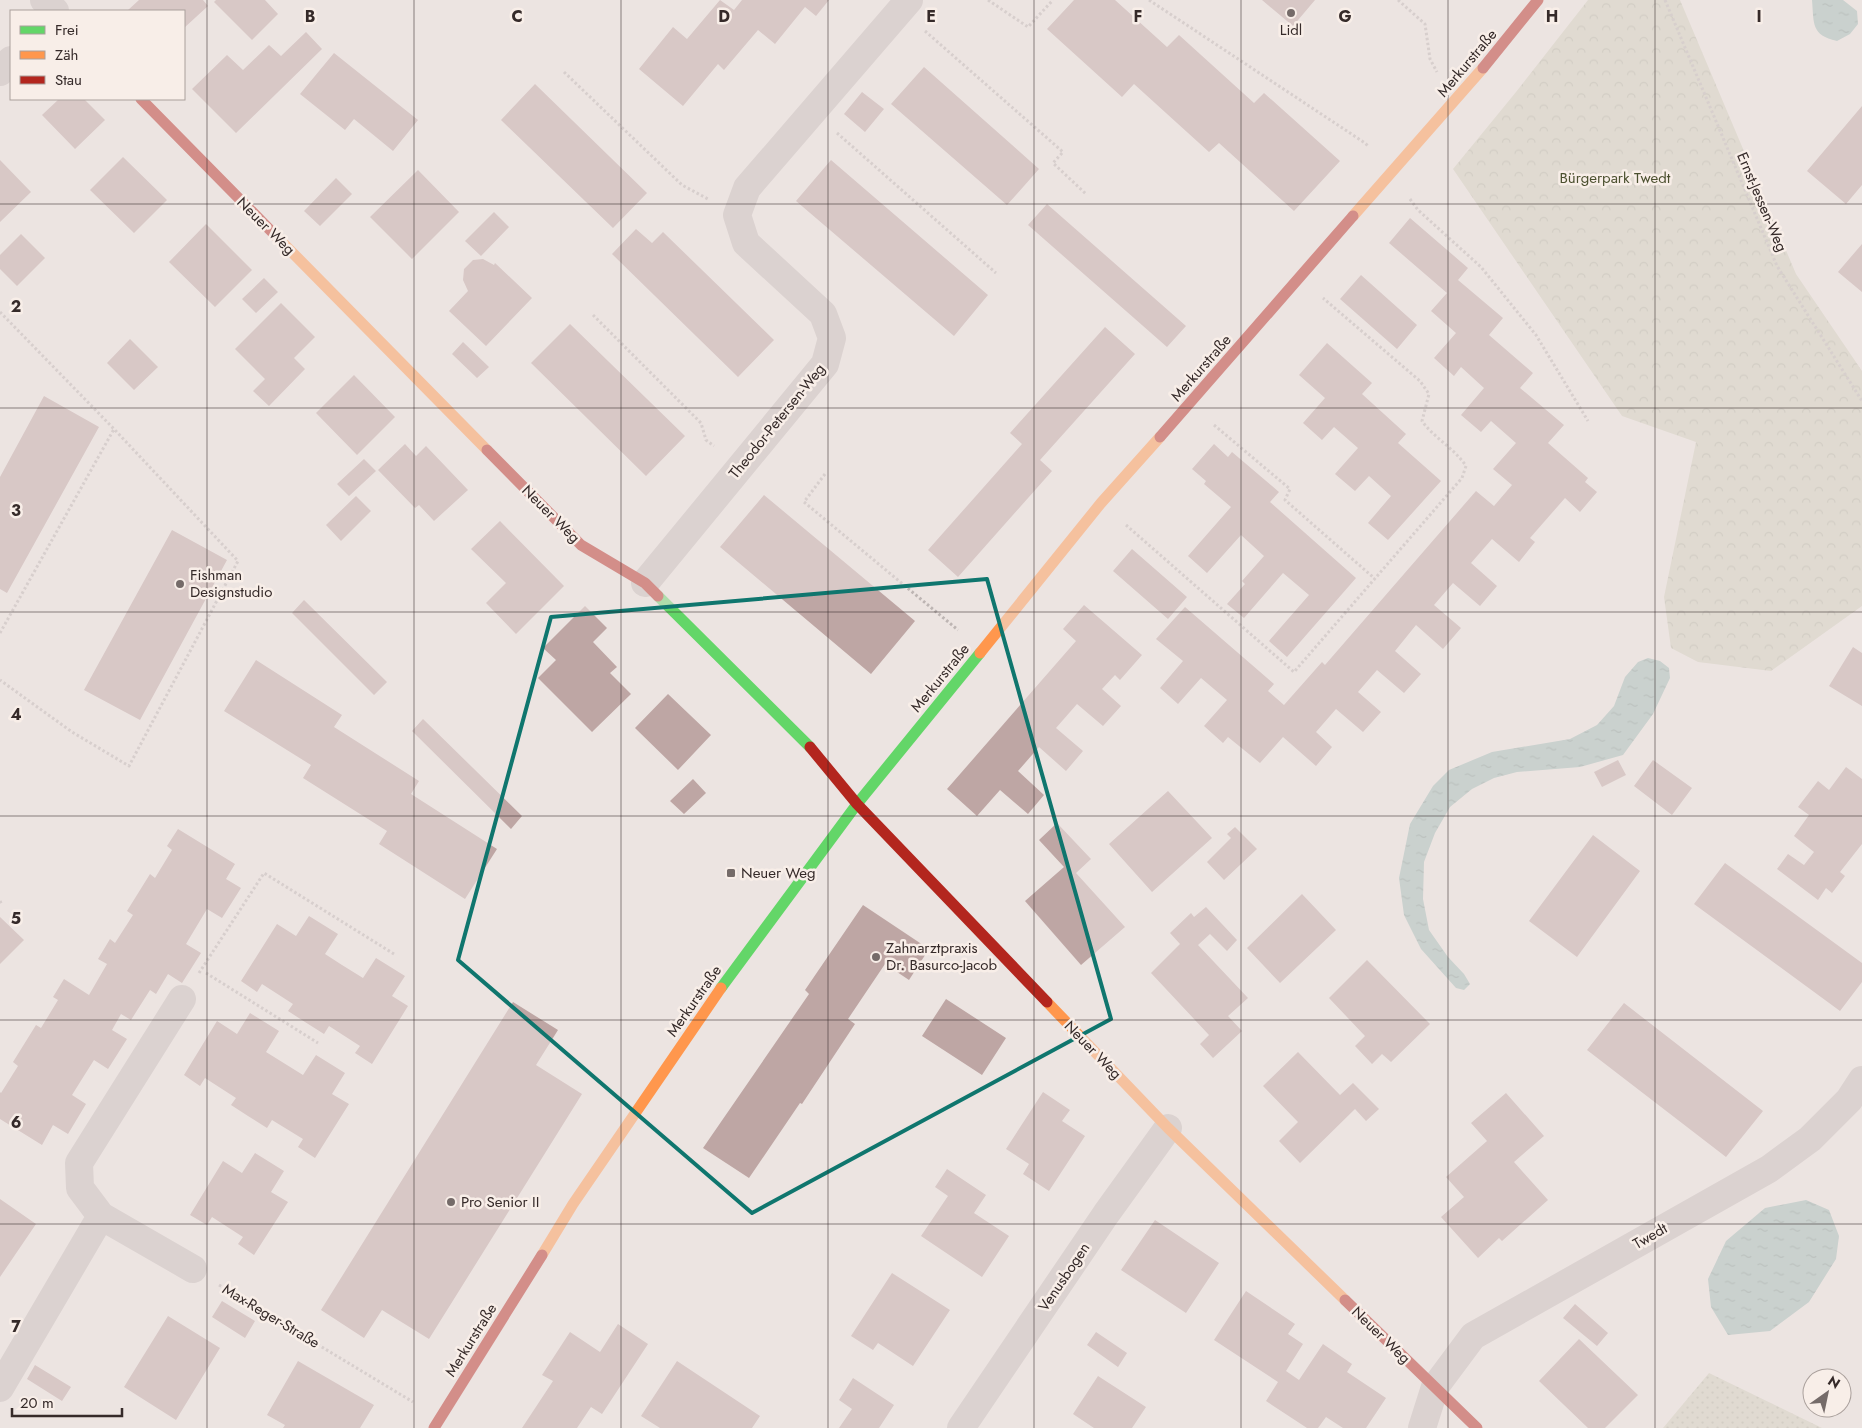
<svg xmlns="http://www.w3.org/2000/svg" width="1862" height="1428" font-family="Jost,sans-serif">
<defs>
<pattern id="grass-dots" width="8" height="8" patternUnits="userSpaceOnUse" patternTransform="scale(1.25)"><rect width="8" height="8" fill="#d0cfbc"/><path d="M2 2h.1M6 6h.1" fill="none" stroke="#b3b2a2" stroke-width="1.8" stroke-linecap="round"/></pattern>
<pattern id="park-crowns" width="20" height="18" patternUnits="userSpaceOnUse" patternTransform="scale(1.25)"><rect width="20" height="18" fill="#d0cfbc"/><path d="M2 6a3 3 0 1 1 6 0M12 15a3 3 0 1 1 6 0" fill="none" stroke="#b3b2a2"/></pattern>
<pattern id="water-ripples" width="26" height="14" patternUnits="userSpaceOnUse" patternTransform="scale(1.25)"><rect width="26" height="14" fill="#9fbbb6"/><path d="M2 4q2-2 4 0t4 0M15 11q2-2 4 0t4 0" fill="none" stroke="#829894"/></pattern>
</defs>
<rect width="100%" height="100%" fill="#ece4e1"/>
<path fill="url(#grass-dots)" d="M1709 1373 1822 1428H1663Z"/>
<path fill="url(#park-crowns)" d="M1588 0H1680L1796 274 1862 371V606L1771 671 1698 662 1671 648 1664 597 1696 442 1622 416 1453 169 1516 92Z"/>
<path fill="url(#water-ripples)" d="M1812 0H1843L1857 11 1858 24 1850 34 1837 41C1811 35 1814 24 1812 0Z
M1648 658 1660 661 1669 668 1670 678 1653 714 1623 755 1580 767 1517 772 1494 778 1472 789 1450 807 1435 833 1424 862 1423 899 1429 930 1448 957 1464 974 1470 984 1464 990 1456 988 1421 949 1404 915 1399 878 1410 824 1433 786 1449 770 1492 752 1570 739 1597 725 1614 706 1625 677 1638 662Z
M1806 1200 1829 1210 1839 1236 1836 1259 1809 1302 1770 1331 1728 1335 1711 1307 1708 1279 1726 1241 1765 1208Z"/>
<path fill="#bea6a4" d="M139 0H203L208 6 184 28V11H127Z
M216 0H265L278 14 252 40 214 2Z
M720 0 734 10 742 0H829L816 16 805 7 775 44 758 30 724 70 718 64 683 106 639 69 673 27 687 39Z
M1074 0H1115L1167 47 1179 35 1254 103 1264 93 1340 161 1294 211 1219 143 1209 152 1134 84 1122 97 1047 29Z
M1262 0H1315L1293 26Z
M306 32 322 49 236 133 192 89 227 55 243 70 269 45 281 56Z
M334 53 418 120 393 151 354 119 345 130 300 94Z
M924 67 1039 169 1007 205 891 104Z
M535 84 647 193 613 228 501 120Z
M862 92 884 109 865 132 844 114Z
M59 99H84L105 120 75 149 42 115Z
M1862 106V185L1846 204 1807 171Z
M123 157 167 200 134 233 90 190Z
M0 160 31 192 0 222Z
M831 160 988 295 954 336 796 201Z
M418 170 459 212 412 259 370 217Z
M336 178 352 194 320 226 304 211Z
M1047 204 1186 326 1167 347 1028 225Z
M494 212 509 227 481 256 465 241Z
M1410 218 1468 268 1458 280 1503 318 1489 335 1533 373 1520 388 1564 425 1548 443 1588 478 1585 482 1597 492 1580 512 1565 498 1530 538 1535 542 1519 562 1492 539 1471 563 1497 586 1480 606 1453 583 1434 605 1461 628 1443 649 1416 625 1395 651 1421 674 1404 693 1377 670 1358 692 1381 712 1363 732 1336 709 1316 732 1332 747 1316 766 1283 737 1260 763 1228 737 1223 743 1204 726 1227 700 1201 678 1178 704 1160 688 1183 661 1156 639 1185 607 1274 684 1268 691 1284 705 1322 662 1325 665 1476 491 1494 506 1512 485 1493 469 1516 443 1491 421 1481 432 1461 415 1484 388 1461 367 1454 376 1434 358 1456 333 1431 311 1447 293 1389 243Z
M206 224 252 270 215 307 169 262Z
M636 229 652 243 663 232 774 340 738 377 612 254Z
M21 234 45 258 17 286 0 269V255Z
M1862 244V292L1838 272Z
M483 259 494 265 495 263 532 298 486 346 449 311 468 291 463 280 464 269 473 260Z
M1361 275 1417 325 1397 349 1340 299Z
M264 278 278 292 256 313 242 299Z
M281 303 315 337 294 358 305 369 269 406 253 391 265 379 235 349Z
M570 324 685 436 646 476 531 363Z
M1105 327 1135 354 1040 460 1052 471 958 577 928 550 1022 444 1010 433Z
M130 339 158 367 134 390 107 363Z
M463 342 489 367 477 378 452 354Z
M1327 343 1372 383 1362 394 1406 434 1398 443 1441 481 1388 540 1368 523 1391 496 1369 476 1355 491 1335 474 1358 448 1334 427 1322 440 1303 423 1325 398 1299 375Z
M354 375 395 417 357 455 316 413Z
M44 396 99 427 7 593 0 589V477Z
M405 444 416 456 426 446 468 490 434 521 419 505 415 508 378 470Z
M1214 444 1228 457 1232 452 1279 492 1270 502 1356 578 1287 657 1269 641 1309 595 1283 573 1244 618 1227 604 1245 584 1242 581 1264 556 1241 535 1207 573 1188 556 1231 507 1204 484 1206 481 1192 469Z
M364 459 376 471 349 496 337 484Z
M764 495 915 621 871 674 720 547Z
M356 496 371 511 341 541 326 525Z
M500 521 564 586 516 634 486 603 506 583 471 549Z
M172 530 227 560 140 720 84 690Z
M1132 549 1187 597 1168 619 1113 571Z
M304 600 387 682 374 695 292 613Z
M1084 605 1142 655 1120 680 1115 675 1102 689 1121 706 1103 726 1077 704 1056 728 1083 751 1066 771 1039 747 1018 771 1044 795 1028 814 1000 790 977 816 947 789 1076 641 1063 629Z
M585 606 607 628 593 642 617 667 610 673 631 694 592 732 538 678 556 660 543 648Z
M1853 647 1862 653V706L1829 686Z
M256 660 342 715 334 727 419 781 411 794 497 849 465 899 379 844 387 831 303 778 311 765 224 711Z
M668 694 711 735 678 770 635 728Z
M423 719 522 816 511 829 412 731Z
M1618 760 1626 775 1602 787 1594 772Z
M1653 760 1692 788 1672 815 1634 786Z
M1846 767 1862 779V844L1840 872 1845 876 1832 893 1826 888 1818 900 1777 869 1788 854 1804 865 1814 852 1794 836 1809 815 1798 807 1818 781 1829 790Z
M693 779 706 793 684 814 670 801Z
M1168 791 1212 838 1152 892 1109 844Z
M1057 823 1091 859 1076 873 1125 927 1081 965 1025 901 1064 867 1039 840Z
M1235 827 1257 849 1224 880 1207 862 1231 838 1227 834Z
M178 829 235 864 226 879 241 888 222 918 207 909 186 944 201 953 182 983 168 974 156 994 150 990 131 1020 121 1014 112 1030 127 1039 108 1069 94 1060 82 1079 72 1095 86 1104 68 1134 53 1125 42 1145 0 1119V1092L1 1093 18 1066 13 1062 36 1025 41 1028 58 1000 53 997 64 979 89 995 107 964 98 959 110 939 115 943 133 915 127 911 150 874 155 878 172 850 167 846Z
M1593 835 1640 871 1577 957 1529 921Z
M1725 863 1862 963V982L1840 1011 1694 904Z
M1302 894 1336 930 1280 983 1247 948Z
M863 905 929 949 909 980 885 964 848 1019 855 1024 802 1104 800 1103 749 1178 703 1148 809 994 805 990Z
M1206 907 1237 940 1227 951 1210 934 1198 945 1248 998 1228 1016 1242 1031 1213 1058 1200 1044 1209 1035 1151 973 1180 944 1170 933 1191 913 1194 917Z
M309 916 338 934 325 954 342 965 363 978 376 958 405 976 392 996 408 1006 372 1064 355 1053 360 1046 329 1026 324 1034 305 1022 288 1011 293 1004 262 984 257 992 241 981 277 924 296 936Z
M0 917 24 940 0 964Z
M1367 960 1430 1024 1391 1062 1382 1054 1372 1064 1355 1046 1365 1036 1329 998Z
M946 999 1006 1038 982 1075 922 1036Z
M513 1002 558 1030 536 1065 582 1094 429 1339 382 1310 364 1338 321 1310Z
M1624 1003 1763 1111 1726 1157 1587 1050Z
M250 1013 279 1031 266 1052 303 1075 316 1055 345 1073 332 1094 349 1104 315 1158 298 1147 303 1139 272 1120 267 1128 248 1116 231 1105 236 1098 205 1078 200 1086 184 1075 217 1021 237 1034Z
M1298 1052 1340 1095 1353 1083 1379 1109 1366 1121 1355 1109 1300 1163 1279 1141 1298 1122 1263 1086Z
M1043 1092 1070 1110 1062 1121 1085 1136 1049 1191 1023 1174 1029 1164 1006 1149Z
M1506 1093 1544 1136 1514 1162 1548 1200 1502 1241 1499 1238 1478 1258 1441 1217 1464 1197 1446 1177 1487 1141 1471 1123Z
M255 1153 284 1171 271 1192 288 1202 254 1255 238 1244 243 1237 212 1217 207 1225 190 1215 223 1161 242 1173Z
M947 1169 986 1195 974 1213 1009 1236 982 1277 921 1236 948 1196 935 1187Z
M0 1199 36 1224 0 1277Z
M1155 1220 1219 1263 1186 1313 1121 1270Z
M892 1273 950 1310 913 1366 878 1343 873 1350 851 1336Z
M1246 1291 1295 1324 1288 1334 1303 1344 1286 1371 1299 1380 1323 1344 1352 1364 1347 1372 1386 1398 1366 1428H1343L1326 1417 1318 1428H1307L1266 1401 1278 1382 1214 1340Z
M222 1301 255 1321 245 1338 212 1317Z
M1575 1304 1608 1333 1597 1346 1563 1318Z
M168 1316 220 1348 176 1420 124 1387Z
M618 1324 648 1344 602 1414 591 1407 577 1428H522L553 1381 542 1375 570 1332 600 1352Z
M1096 1332 1127 1353 1118 1367 1087 1345Z
M1579 1339 1638 1395 1605 1428H1588L1539 1381Z
M298 1361 374 1405 360 1428H283L285 1425 267 1415Z
M677 1361 760 1416 752 1428H660L641 1416Z
M35 1365 71 1387 62 1401 27 1379Z
M1098 1376 1146 1407 1132 1428H1094L1073 1414Z
M853 1378 894 1405 879 1428H839L852 1409 839 1400Z"/>
<g fill="none" stroke-linecap="round" stroke-linejoin="round">
<path stroke="#bdb5b3" stroke-width="3" stroke-dasharray="2.5 2.5" stroke-linecap="butt" d="M988 0 1028 27 1053 0
M1149 0 1365 143 1369 147
M1398 0 1425 24 1430 59 1437 72
M1665 0 1777 266 1862 401
M925 31 1063 152 1053 163 1086 194
M564 72 682 185 708 199
M837 133 996 273
M1410 199 1418 210 1481 267 1536 335 1588 421
M0 312 114 429 238 561 129 766 72 732 0 680
M593 315 701 423 706 440 714 446
M1214 425 1290 489 1285 500 1374 578
M825 474 804 502 958 630
M1126 525 1294 672 1462 478 1466 466C1454 448 1434 438 1422 421L1429 394 1420 381 1323 298
M0 633 114 429
M0 901 2 905
M199 973 264 873 394 954
M206 973 318 1043
M219 1285 413 1402"/>
<path stroke="#c5bdba" stroke-width="28" d="M44 0 55 11
M0 72 11 60
M645 583 825 364 832 338 823 314 746 243 737 215 747 188 909 0
M101 1216 193 1269
M0 1388 101 1216 80 1188 79 1163 182 999
M961 1428 1106 1214 1168 1128
M1422 1428 1435 1387 1473 1336 1769 1169 1810 1139 1849 1100 1862 1080"/>
<path stroke="#63d668" stroke-width="11" d="M658 596 810 747
M721 988 857 804 980 653"/>
<path stroke="#ff974d" stroke-width="11" d="M1353 216 1483 68
M275 235 487 450
M980 653 1101 503 1160 437
M1047 1002 1168 1128 1345 1300
M542 1255 573 1204 721 988"/>
<path stroke="#b3261e" stroke-width="11" d="M1483 68 1538 0
M141 99 275 235
M1160 437 1353 216
M487 450 581 545 645 583 658 596
M810 747 857 804 1047 1002
M1345 1300 1477 1428
M434 1428 542 1255"/>
</g>
<path d="M0 0H1862V1428H0ZM987 579 1111 1019 752 1213 458 960 551 617Z" fill="#ece4e1" fill-opacity=".55" fill-rule="evenodd"/>
<path fill="none" stroke="#0f766e" stroke-width="4" stroke-linejoin="round" d="M987 579 1111 1019 752 1213 458 960 551 617Z"/>
<path fill="none" stroke="#352a29" stroke-width="1" stroke-opacity="0.55" d="M207 0V1428M414 0V1428M621 0V1428M828 0V1428M1034 0V1428M1241 0V1428M1448 0V1428M1655 0V1428M0 204H1862M0 408H1862M0 612H1862M0 816H1862M0 1020H1862M0 1224H1862"/>
<g fill="#756b69" stroke="#f8eee8" stroke-width="2">
<circle cx="1291" cy="13" r="5"/>
<circle cx="180" cy="584" r="5"/>
<rect x="726" y="868" width="10" height="10" rx="2.5"/>
<circle cx="876" cy="957" r="5"/>
<circle cx="451" cy="1202" r="5"/>
</g>
<g text-anchor="middle" stroke-width="5" stroke-linejoin="round" paint-order="stroke">
<g font-size="15" fill="#352a29" stroke="#f8eee8" text-anchor="start">
<text x="1291" y="35" text-anchor="middle">Lidl</text>
<text x="190" y="580">Fishman<tspan x="190" dy="17">Designstudio</tspan></text>
<text x="741" y="878">Neuer Weg</text>
<text x="886" y="953">Zahnarztpraxis<tspan x="886" dy="17">Dr. Basurco-Jacob</tspan></text>
<text x="461" y="1207">Pro Senior II</text>
</g>
<g font-size="15" fill="#352a29" stroke="#f8eee8">
<text transform="translate(1467 63) rotate(-50)" y="5">Merkurstraße</text>
<text transform="translate(1762 202) rotate(67)" y="5">Ernst-Jessen-Weg</text>
<text transform="translate(266 226) rotate(45)" y="5">Neuer Weg</text>
<text transform="translate(1201 368) rotate(-49)" y="5">Merkurstraße</text>
<text transform="translate(777 421) rotate(-51)" y="5">Theodor-Petersen-Weg</text>
<text transform="translate(551 514) rotate(45)" y="5">Neuer Weg</text>
<text transform="translate(940 678) rotate(-51)" y="5">Merkurstraße</text>
<text transform="translate(694 1001) rotate(-55)" y="5">Merkurstraße</text>
<text transform="translate(1093 1050) rotate(46)" y="5">Neuer Weg</text>
<text transform="translate(1650 1236) rotate(-30)" y="5">Twedt</text>
<text transform="translate(1064 1277) rotate(-56)" y="5">Venusbogen</text>
<text transform="translate(271 1316) rotate(31)" y="5">Max-Reger-Straße</text>
<text transform="translate(1381 1335) rotate(44)" y="5">Neuer Weg</text>
<text transform="translate(471 1340) rotate(-58)" y="5">Merkurstraße</text>
</g>
<g font-size="15" fill="#4b502f" stroke="#f8eee8">
<text x="1615" y="183">Bürgerpark Twedt</text>
</g>
</g>
<g font-size="16" text-anchor="middle" font-weight="bold" fill="#352a29" stroke="#f8eee8" stroke-width="5" stroke-linejoin="round" paint-order="stroke">
<text x="310" y="22">B</text>
<text x="517" y="22">C</text>
<text x="724" y="22">D</text>
<text x="931" y="22">E</text>
<text x="1138" y="22">F</text>
<text x="1345" y="22">G</text>
<text x="1552" y="22">H</text>
<text x="1759" y="22">I</text>
<text x="16" y="312">2</text>
<text x="16" y="516">3</text>
<text x="16" y="720">4</text>
<text x="16" y="924">5</text>
<text x="16" y="1128">6</text>
<text x="16" y="1332">7</text>
</g>
<rect x="10" y="10" width="175" height="90" fill="#f8eee8" stroke="#aaa09c"/>
<rect x="20" y="26" width="25" height="8" fill="#63d668" stroke="#aaa09c"/>
<text x="55" y="35" font-size="15" fill="#352a29">Frei</text>
<rect x="20" y="51" width="25" height="8" fill="#ff974d" stroke="#aaa09c"/>
<text x="55" y="60" font-size="15" fill="#352a29">Zäh</text>
<rect x="20" y="76" width="25" height="8" fill="#b3261e" stroke="#aaa09c"/>
<text x="55" y="85" font-size="15" fill="#352a29">Stau</text>
<g transform="translate(1827 1393) rotate(33)"><circle r="24" fill="#f8eee8" stroke="#aaa09c"/>
<path d="M0-4L9 19L0 12L-9 19Z" fill="#756b69"/>
<text y="-8" font-size="14" font-weight="bold" text-anchor="middle" fill="#352a29">N</text>
</g>
<path d="M12 1408v8h110v-8" fill="none" stroke="#352a29" stroke-width="2.5"/>
<text x="20" y="1408" font-size="15" fill="#352a29" stroke="#f8eee8" stroke-width="4" paint-order="stroke">20 m</text>
</svg>
